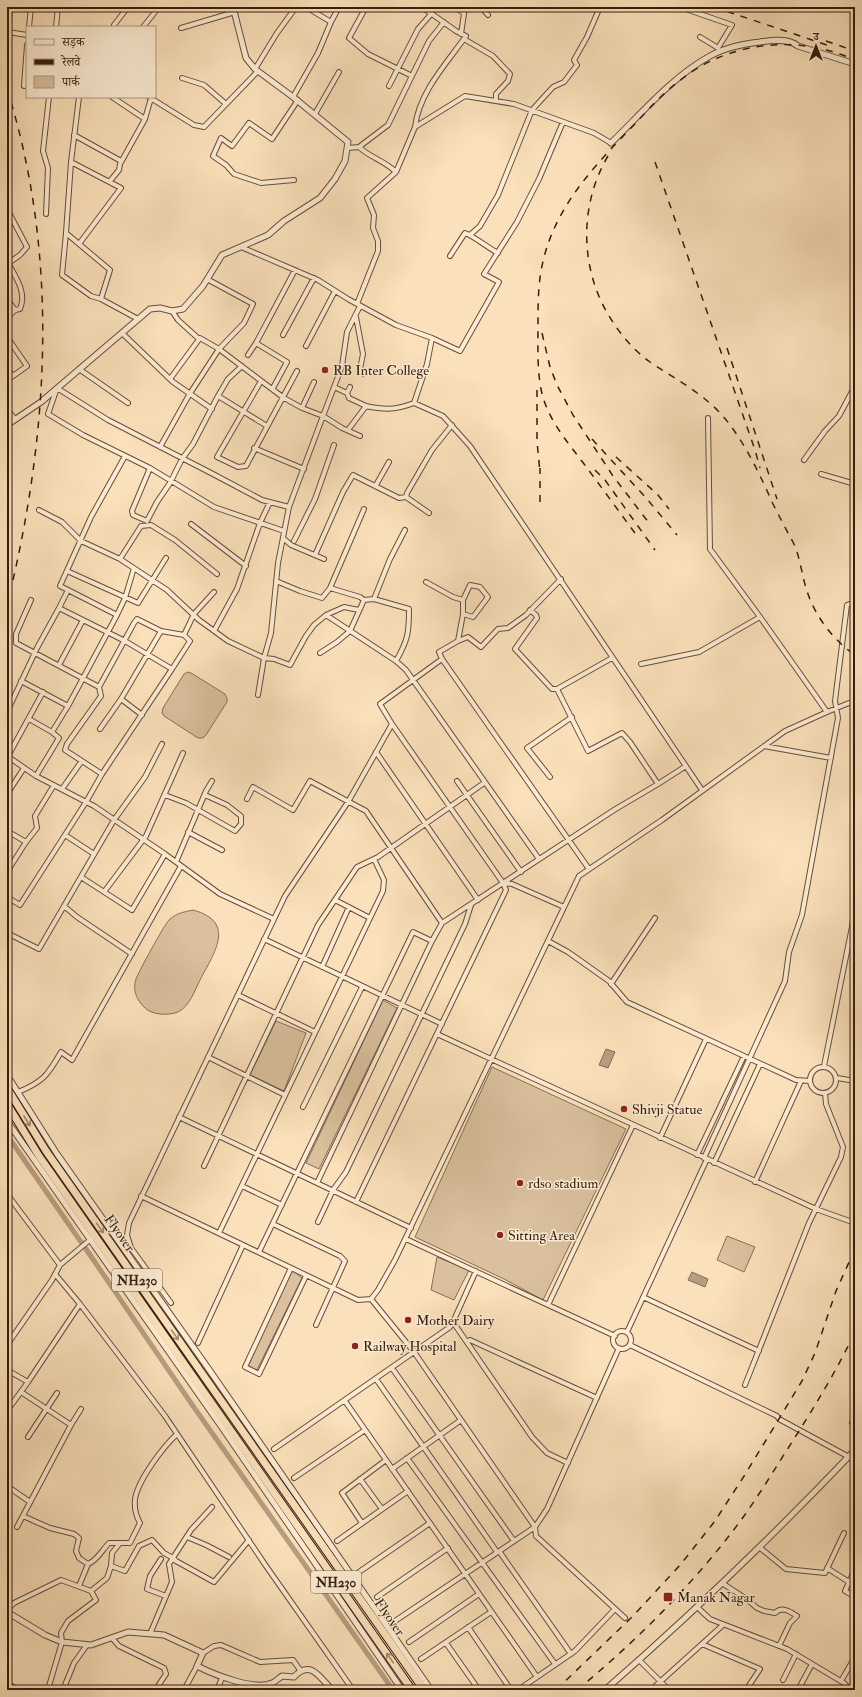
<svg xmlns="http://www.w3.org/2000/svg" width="862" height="1697" font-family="'IM FELL Double Pica','Noto Serif Devanagari',serif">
<rect width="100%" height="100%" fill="#fbe1bb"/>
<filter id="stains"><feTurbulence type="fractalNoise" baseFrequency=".005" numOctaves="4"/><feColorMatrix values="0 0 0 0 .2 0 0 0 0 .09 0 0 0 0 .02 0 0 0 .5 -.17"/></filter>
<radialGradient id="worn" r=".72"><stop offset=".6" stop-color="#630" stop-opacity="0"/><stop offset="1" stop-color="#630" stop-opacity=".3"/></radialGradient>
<path fill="#dac09e" stroke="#886e56" d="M188 672 191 673 225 694 227 698V702L206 735 203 738H198L164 716 162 713 163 708 184 674Z
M193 910C237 922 214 953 200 980 195 990 189 1007 178 1012 168 1016 151 1015 144 1007 140 1003 136 997 135 991 134 988 135 982 136 979 138 973 164 925 169 920 176 913 184 912 193 910Z
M383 1000 397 1008 319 1169 306 1163Z
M276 1021 306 1033 284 1091 250 1075Z
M492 1067 626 1129 543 1300 504 1279 415 1237Z
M727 1236 755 1247 744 1272 717 1260Z
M437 1257 469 1270 454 1300 431 1290Z
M292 1270 302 1278 257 1370 247 1365Z"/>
<path fill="#b89e81" stroke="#846a53" d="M606 1049 615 1052 608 1068 599 1065Z
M692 1272 708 1279 705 1287 688 1280Z"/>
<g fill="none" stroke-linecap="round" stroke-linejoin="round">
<path stroke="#b89e81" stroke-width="5" d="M7 1135 81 1242
M86 1249 193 1406 393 1690"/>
<g stroke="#684d3a" stroke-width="6">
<path id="minor" d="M10 7 8 32 27 35
M306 7 331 22
M366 7 349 38 368 54 412 76
M422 7 456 31 466 36C447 63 419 92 415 127L465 96 514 104 594 133 611 143
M454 7 464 13
M481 7 488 15
M680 7 732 25 718 48 700 37
M114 25 128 7
M29 27 31 7
M56 27 58 7
M143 27 159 7
M181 28 235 12
M461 34 465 7
M464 39 493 56 510 74 508 81 496 94V101
M255 69 277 33 296 7
M182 78 204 85 226 104
M24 86 27 45
M389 86 418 29 432 13
M79 97 71 162 66 233 110 270 101 299 138 319
M112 97 145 119
M149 97 194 125 204 127 258 71
M293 97 318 53 331 22 339 7
M315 114 339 72
M74 135 121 161
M359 147C369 157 385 161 396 172
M348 148 359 147 388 125 429 41 444 22
M71 162 121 188 79 244
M294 180 261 183 234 174 226 165 213 156 221 138 232 146 249 123 272 139 298 100
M110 181 119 170 120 164 145 119 151 98
M7 209 27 247 20 255 7 264
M46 214 48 168 43 151 49 97
M66 233 62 275 91 296 101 299
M470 235 480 226 498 195 532 110 553 87 564 82 577 65 574 60 587 37 600 7
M241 247 318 280 348 299 396 325 432 338 460 351 499 282 484 274 517 222 539 179 563 122
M450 256 465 233C475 237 487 247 498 253
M207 279 253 304 244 323 219 349 284 398 302 408 323 416 342 366 347 332 360 306
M7 299 15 310
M357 304 378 251V241L373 228 374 215 367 198 396 172 415 127
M172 311 178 320 199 339
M356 317 363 354 360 369 363 374
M7 318 15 310 20 309C27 293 16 277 8 263
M122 333 173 382 212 409
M283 335 314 278
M7 337 27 366 13 376
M432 338 427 364 414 403 443 416 470 446 702 790
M256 343 287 362 273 388
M306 346 335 291
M248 355 256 343 295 270
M7 368 13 376 7 380
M79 369 128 403
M261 381 217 457 238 467 246 466 297 371
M334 387 347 393 349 398 366 406
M347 393 350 387
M218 396 267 426
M302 408 314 382
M7 409 15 419
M708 418 710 549 760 617 827 712
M348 430 366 406C385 410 396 410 414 403
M160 447 189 395 219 349 200 338 170 379
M254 448 304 469
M804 460 825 431 839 416 855 386
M150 468 132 511 133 515 147 521 157 502 170 483 182 459 193 444 218 396 228 379 242 366
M821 474 855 484
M376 485 389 462
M39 510 62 522 81 541 120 559 167 590 199 620 228 641 264 658 271 633 278 563 289 507 323 416 342 428 360 436
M429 513 406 497 407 493 432 450 452 425
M191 524 246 566
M284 531 214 507 150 468 83 435 48 414 57 388 108 420 213 474 262 500 289 507
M283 538 291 545 324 559
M294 541 315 499 334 445
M315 555 343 492 353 475 399 498 406 497
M120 559 141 526 151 525 175 540 217 574
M67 571 138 603 166 558
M276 581 300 591 322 598 330 588 364 509
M426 582 453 597 463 600
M330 588 360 597 364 600 374 599 409 609C409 633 408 640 396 661
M68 590 117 615
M374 599 390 559 405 530
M31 600 16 634V643L99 687
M59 608 68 590 60 586 91 517 125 456
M530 610 536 615 537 618 515 649 552 689H557
M463 614 473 617 488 597 480 587 470 585 463 600V614L458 641 439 652 442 659 589 869
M326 615 344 607 359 610
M214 631 237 589 260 523 270 502
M458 641 468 637 481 647 498 629 508 628 526 615 561 579
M320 653 337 642 350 631 364 600
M612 658 557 689 588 751 622 733 630 742 658 784 686 766
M641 664 699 652 760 617
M59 665 83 620
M21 681 68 706
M258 695 264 658 274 659 290 665 306 636 314 625 326 615 396 661 406 670 539 859
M121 699 142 715
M7 712 37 648 59 608 125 641 172 669 190 641 184 635 194 614 214 592
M29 719 52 732 59 738 36 776
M100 729 121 699 161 631
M52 732 68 706 117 615 125 598 134 568
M764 746 831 758
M376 752 478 900
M7 756 36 776 94 806 165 854 220 894 274 919
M8 756 43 692
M102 774 65 750 67 744 101 696 99 687 134 623 137 619 161 631 184 635
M550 777 527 748 572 717
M457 781 521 872
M62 789 81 762
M7 794 24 768
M165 795 186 803 235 831 241 824V816L227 805 205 795
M247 799 253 787 293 810 310 781 366 811 442 923
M7 831 26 842 7 872
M188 832 222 850
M65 835 94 854
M26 842 37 828 35 816 54 785
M176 862 206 791 212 781
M81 877 132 910 165 854
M504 883 512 884 564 907
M104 892 146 836 183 753
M7 897 20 905 86 802 102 774 172 669
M335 900 370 918
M64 906 77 917 132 954
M7 933 39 949 114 820 145 777 162 744
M264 939 442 1024
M548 941 568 952 609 981 627 1002 796 1080 810 1081
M322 967 349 907
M611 984 655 918
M238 995 315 1032
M437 1034 816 1209 855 1223
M208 1057 285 1095
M824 1066 855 912
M810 1080a13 13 0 1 1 26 0a13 13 0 1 1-26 0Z
M837 1078 855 1081
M18 1092C43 1082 48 1075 61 1052L72 1060 181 866
M303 1107 362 987
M179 1117 411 1228
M660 1138 706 1039
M697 1155 744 1056
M704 1158 785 981 789 952 802 915 838 718 835 701 847 605 855 602
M714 1163 760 1064
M204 1166 318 925 357 867 378 857 484 783
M755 1182 801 1081
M317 1183 432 941 442 923 614 810 658 784
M242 1186 282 1205
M7 1194 60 1265
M141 1196 358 1300 371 1299 414 1352 535 1527 536 1536 625 1618
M356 1202 506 890 503 883 392 724 380 704 442 659
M318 1222 333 1190 346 1172 465 924 471 905
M273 1224 340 1256 345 1261 316 1325
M219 1233 383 891 384 880 374 859
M406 1239 615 1336
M259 1252 413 932 432 941
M291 1268 245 1367 259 1374 306 1276
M643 1297 759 1351
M371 1299 378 1290 395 1260 579 876 662 820 785 731 827 712 849 703H855
M171 1303 131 1248 127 1235 129 1223 285 896 348 802 392 724
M80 1304 165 1416 266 1566 353 1690
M548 1305 633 1125
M453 1322 532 1437 547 1453 568 1463
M613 1340a9 9 0 1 1 18 0a9 9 0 1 1-18 0Z
M627 1332 707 1159
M467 1342 470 1340 597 1398
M198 1343 243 1245
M7 1345 52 1280 60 1265 91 1239
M630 1345 777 1416 779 1419 849 1457
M392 1368 514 1541
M7 1370 28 1382 80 1304 55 1274
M376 1379 497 1552
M745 1385 809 1223 841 1157 843 1147 826 1104 825 1093
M345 1401 537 1677
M7 1411 28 1382
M852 1423 855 1417
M71 1425 81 1409
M28 1437 57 1393
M274 1449 450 1327 453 1322 476 1271
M407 1458 555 1664
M392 1469 461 1420
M294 1478 365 1430
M360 1479 382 1509
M7 1486 30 1502
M23 1516 50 1528 74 1534 79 1538 76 1551 79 1558 88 1564 79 1586
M362 1523 342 1493 386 1460
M17 1527 71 1425 21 1392
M187 1537 206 1545 229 1557
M337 1541 408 1491
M759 1547 786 1569 825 1573 844 1533
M499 1551 571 1654
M161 1559 150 1576 147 1589 166 1596
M88 1564C98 1560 102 1550 109 1543H130L140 1523C136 1516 134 1508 135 1499 138 1480 163 1447 177 1434
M111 1566 112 1553 120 1543
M827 1568 849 1582
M855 1569 845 1591 855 1597
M359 1572 430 1523
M722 1583 748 1600 757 1608 764 1611 775 1613C782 1606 789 1611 797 1616L790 1623 779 1646
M377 1597 448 1548
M697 1607 710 1619 787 1649 844 1683 850 1690
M7 1610 14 1603 61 1580 91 1591 107 1578 111 1566 125 1571 139 1546 152 1540 164 1553 173 1558 176 1561 214 1582 249 1540
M395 1621 535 1527 547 1509 619 1348
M468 1627 511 1690
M150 1634 172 1582 169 1564 191 1530 212 1507
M112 1638 119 1646 164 1668 166 1674 156 1689
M409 1642 479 1594
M446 1643 479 1690
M702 1644 760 1669 746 1690
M203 1653 214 1646 221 1645 260 1662 293 1660 300 1670
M421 1659 491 1612
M639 1660 669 1690
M783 1680 796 1654
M841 1681 855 1657
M7 1683 18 1690
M56 1690 49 1686 62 1642 61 1633 68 1621 96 1600 91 1591
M63 1690 74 1663 87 1645
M184 1690 197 1666
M217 1690 222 1678
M518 1690 575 1651 615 1609
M651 1690 723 1625
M798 1690 812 1664"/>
</g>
<g stroke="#684d3a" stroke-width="7">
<path id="tertiary" d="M611 143C642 113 672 77 710 56 724 48 743 44 760 42 772 40 788 38 798 46L855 64
M7 425 41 402 150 309 160 308 172 311 183 309 203 286 222 255 268 235 284 221 320 198 335 179 345 161 348 142 293 97 255 69 246 58 233 7
M7 1075 57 1154 208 1368 431 1690
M7 1121 221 1426 402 1690
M7 1614 12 1615 45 1635 62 1642 91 1645 128 1632 164 1635 203 1653 197 1666C213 1674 254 1691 272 1683 275 1682 279 1678 282 1676L294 1677C310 1659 320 1677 332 1690
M605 1690C692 1614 775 1534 855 1450"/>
</g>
<g stroke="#371c0f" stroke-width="8">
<path id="secondary" d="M851 7 855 12"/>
</g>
<g stroke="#371c0f" stroke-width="9">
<path id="trunk" d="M7 1088 46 1151 424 1690
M7 1104 39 1156 412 1690"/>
</g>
<use href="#minor" stroke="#fcecd3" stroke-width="4"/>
<use href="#tertiary" stroke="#fcecd3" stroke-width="5"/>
<use href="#secondary" stroke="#fcecd3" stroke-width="5.5"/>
<use href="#trunk" stroke="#fbe1bb" stroke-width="7"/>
<path stroke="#371c0f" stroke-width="1.5" stroke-dasharray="7 7" stroke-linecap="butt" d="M714 7 830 46
M826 41 855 51
M7 89C60 256 49 437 7 605
M608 156C582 200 580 255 601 301 612 324 629 347 650 362 678 381 709 396 730 425 748 449 761 477 773 504 780 518 787 531 794 544 801 560 802 578 808 594 816 617 834 641 855 655
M655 162 755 450 760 468
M542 333 550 367 557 385 573 415 613 476 649 523
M727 348 777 499
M537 390V441L540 473
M592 439 647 499 677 535
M616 457 658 495 669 509
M595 470 605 480 655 550
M540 502V468
M635 533C620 513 605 492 590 472 572 447 547 421 541 389 537 368 538 346 538 324 538 309 538 293 540 278 548 215 590 170 632 127 647 111 661 95 678 82 715 51 766 39 813 47 828 49 841 55 855 59
M556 1690 633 1616 681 1564 715 1521 746 1473 802 1381 815 1353 836 1291 855 1249
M577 1690C637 1641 699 1578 744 1516 761 1492 776 1467 792 1442 815 1406 837 1370 855 1332"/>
</g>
<defs><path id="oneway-shaft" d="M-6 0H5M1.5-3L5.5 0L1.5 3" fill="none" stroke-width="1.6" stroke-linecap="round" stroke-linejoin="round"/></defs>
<g stroke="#a3886e">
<use href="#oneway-shaft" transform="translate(27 1121) rotate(58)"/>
<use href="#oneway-shaft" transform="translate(100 1228) rotate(55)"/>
<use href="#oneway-shaft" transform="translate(175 1335) rotate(55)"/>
<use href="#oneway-shaft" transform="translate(390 1658) rotate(-125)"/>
</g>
<g fill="#8f2418" stroke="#fcecd3" stroke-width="1.5">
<circle cx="325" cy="370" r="4"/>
<circle cx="624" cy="1109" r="4"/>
<circle cx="520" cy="1183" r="4"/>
<circle cx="500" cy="1235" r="4"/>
<circle cx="408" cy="1320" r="4"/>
<circle cx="355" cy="1346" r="4"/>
<rect x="663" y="1592" width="10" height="10" rx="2"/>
</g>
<g text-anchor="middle" stroke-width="3" stroke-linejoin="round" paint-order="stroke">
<g fill="#fcecd3" stroke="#725a4a" stroke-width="1">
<rect x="112" y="1269" width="50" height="22" rx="3"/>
<rect x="311" y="1571" width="50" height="22" rx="3"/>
</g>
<g font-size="13" font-weight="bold" fill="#371c0f">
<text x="137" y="1285">NH230</text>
<text x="336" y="1587">NH230</text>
</g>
<g font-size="14" fill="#371c0f" stroke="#fcecd3" text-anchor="start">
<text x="333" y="375">RB Inter College</text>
<text x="632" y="1114">Shivji Statue</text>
<text x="528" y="1188">rdso stadium</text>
<text x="508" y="1240">Sitting Area</text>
<text x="416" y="1325">Mother Dairy</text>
<text x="363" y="1351">Railway Hospital</text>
<text x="677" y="1602">Manak Nagar</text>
</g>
<g font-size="14" fill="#371c0f" stroke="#fcecd3">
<text transform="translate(120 1233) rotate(55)" y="5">Flyover</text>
<text transform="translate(390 1617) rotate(55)" y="5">Flyover</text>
</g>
</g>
<rect width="862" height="1697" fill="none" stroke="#fbe1bb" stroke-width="24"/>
<rect x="8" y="8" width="846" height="1681" fill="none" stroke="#371c0f" stroke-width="2"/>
<rect x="12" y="12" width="838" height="1673" fill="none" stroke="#371c0f"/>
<rect x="26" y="26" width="130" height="72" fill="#fcecd3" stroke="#ad9985"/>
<rect x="34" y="39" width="20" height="6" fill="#fcecd3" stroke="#ad9985"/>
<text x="62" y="46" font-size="12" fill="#371c0f">सड़क</text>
<rect x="34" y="59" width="20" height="6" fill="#371c0f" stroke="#ad9985"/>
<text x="62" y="66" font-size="12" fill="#371c0f">रेलवे</text>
<rect x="34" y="76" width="20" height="12" fill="#dac09e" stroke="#ad9985"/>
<text x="62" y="86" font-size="12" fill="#371c0f">पार्क</text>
<g transform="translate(816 46)" stroke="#fcecd3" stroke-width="3" paint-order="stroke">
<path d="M0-3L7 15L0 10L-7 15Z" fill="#371c0f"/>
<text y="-6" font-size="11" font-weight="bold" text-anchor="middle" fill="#371c0f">उ</text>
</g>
<rect width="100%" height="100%" filter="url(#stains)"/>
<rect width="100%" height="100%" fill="url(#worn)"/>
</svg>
